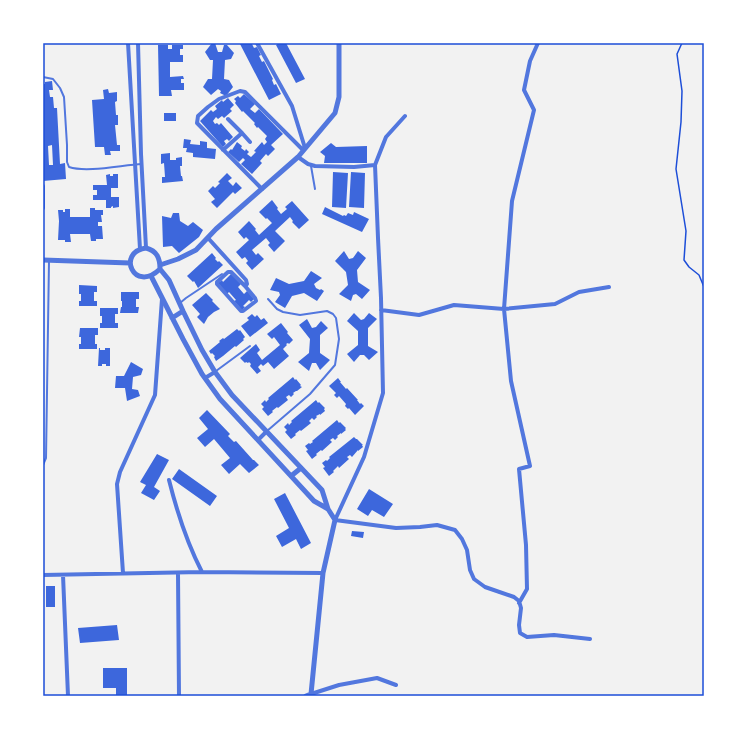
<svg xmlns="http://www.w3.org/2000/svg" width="747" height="739" font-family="'Public Sans',sans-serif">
<rect width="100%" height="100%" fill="#f2f2f2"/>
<path fill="#3d67dc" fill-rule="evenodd" d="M212 43H215L218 52H222L224 45H227L234 53 231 59 225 60 224 79 229 80 233 87 226 96 220 93 221 91 218 89 211 95 203 87 208 79H212L213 60H210L205 52Z
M243 43H254L252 44 254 48 257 47 261 55 259 56 262 62 264 61 273 79 272 80 274 85 276 84 281 94 269 100 240 44Z
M279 43H286L305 79 296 83 276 45Z
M158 45H168V49H172V45H183V49H180V55H183V62H170V77L183 76 184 79H181V83H184V90H171L172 96H159Z
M52 81 53 90H49L50 97H53L54 108H57L60 164 65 163 66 179 43 181V84H45V82ZM52 145 53 165H49L48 146Z
M108 89 109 93 117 92V101L115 102 116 115H118V125H115L117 145H120V151H110L111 155H105L104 147H95L92 100 104 99 103 90Z
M244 94 255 104 250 109 255 113 259 109 283 134 271 145 275 149 268 156 266 154 260 161 262 163 252 174 241 164 245 160 243 158 239 162 228 152 231 149 232 150 237 142 242 146 241 148 245 151 246 149 249 152 247 154 251 157 256 152 254 151 262 142 264 145 267 142 265 139 267 136 258 127 257 128 254 124 255 123 243 111 242 112 235 103 236 101 234 99 238 96 240 98Z
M228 98 234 105 230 109 232 111 224 118 222 116 218 119 216 117 213 121 215 124 217 123 219 125 221 123 233 137 229 141 227 139 224 141 226 144 223 147 200 121 211 110 213 112 217 109 215 106 222 100 223 102Z
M164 113H176V121H164Z
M184 139 191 140 190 144 200 145V141L207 142V148L216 149 215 159 193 157V153L186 152 187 148H183Z
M331 143 336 147 367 146V163H324L325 156 320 152Z
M170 153V160H176V158L182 157V166H180L181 176H182L183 181 162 183V177H165L164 163 161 164V154Z
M333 172 348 173 346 208 332 207Z
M351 172 365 173 364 208 349 207Z
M227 173 232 178 228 181 233 186 236 182 242 188 235 194 233 192 217 208 211 202 215 199 208 191 213 186 215 188 220 183 218 182Z
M110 174V176H113V174H118V188H111V197H119V207L113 208V206L111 207V208H106V200H93V195H97V190H93V185H107L106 175Z
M272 200 278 208 277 209 281 214 287 209 285 207 292 201 309 220 299 229 292 222 293 221 290 217 275 231 285 241 274 252 268 245 270 243 266 238 252 250 256 255 258 253 264 259 252 270 246 263 248 261 245 257 242 259 236 252 249 240 246 237 244 239 238 232 249 221 256 229 255 230 259 235 272 223 267 218 266 219 259 212Z
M325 207 343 216 344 215 346 216 348 213 353 215 354 212 369 219 362 232 322 214Z
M90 208H95V210H103V215H101L102 222H98V226H102L103 239H96V241H91L90 234H70L71 242H65V240H58L59 221 58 210H63V212H65V209H70V217H90Z
M173 213H179L180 221 188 226 193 222 203 230 199 237 179 253 172 246 163 247 162 216 171 218Z
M344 251 349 259 353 258 358 251 366 258 357 270 358 282 370 290 362 299 356 294 353 295 351 301 339 294 348 285 346 272 335 261Z
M212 253 216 258 215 259 218 262 219 261 223 265 198 288 194 281 193 282 187 276Z
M311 271 322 278 314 284 316 288 320 290 321 289 324 291 317 301 304 293 292 296 285 308 275 302 280 295 279 292 270 290 276 278 289 284 304 281Z
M231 274 241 284 238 287 244 294 247 291 254 299 251 302 249 300 243 306 245 307 242 310 234 301 236 300 229 292 227 294 218 283 222 280 223 282Z
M79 285 97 286V292H94V301H97V306H79V301H81V294H79Z
M121 292H139V299H136V307H139L138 313H120L121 307H122V301H121Z
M206 293 213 300 212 301 220 309 214 312 208 317 204 324 197 317 200 314 192 305Z
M100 308H118V314H115V323H118V328H100V323H102V316H100Z
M354 313 361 320 364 319 369 313 377 319 368 328V346L378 352 369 360 364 355H360L354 362 347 354 358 345V331L347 321Z
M252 314 255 317 257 315 261 320 264 318 268 323 250 337 241 326 249 320 247 318Z
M307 319 312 328 316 327 321 321 328 328 320 335V353L330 360 320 370 316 363H312L309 371 298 362 309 353 310 339 299 325Z
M281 323 288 332 287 333 293 340 289 344 288 343 286 344 287 345 283 349 289 356 274 369 268 362 263 366 261 364 258 367 261 371 257 374 250 366 251 364 249 362 248 363 246 362 245 363 240 358 256 344 260 350 257 353 262 360 280 345 274 337 272 339 267 334Z
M80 328H98V335H95V344H97V349H79V344H81V337H79Z
M237 329 239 331 240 330 245 337 243 339 244 340 236 347 235 346 223 356 216 361 214 357 215 356 212 353 211 354 209 351 220 342 219 341 223 338 224 339Z
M99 348H100V350H105V348H110V366H106V364H102V366H98Z
M131 362 143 369 141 375 133 377 132 389 138 390 140 396 127 401 125 388H115L116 376H124Z
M293 377 295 380 296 379 301 385 300 386 302 387 297 391H296L293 393 294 394 291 397 289 395 286 397 288 400 278 408 277 407 272 411 273 412 268 416 262 409 264 407 261 404 265 400 266 402 269 399 268 398Z
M338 378 341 382H340L346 389 347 388 358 400H357L360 404 361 403 364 406 355 415 349 408 348 409 345 406 346 404 339 396 337 398 334 395 336 393 329 386Z
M316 400 318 403 319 402 325 408 324 409 325 411 320 415V414L316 416 317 417 314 420 312 418 309 421 311 423 301 431 300 430 295 434 296 435 291 439 285 432 287 430 284 427 288 423 289 425 292 422 291 421Z
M207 410 230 434 228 436 234 442 236 441 253 460H254L259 465 249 473 240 464 229 474 221 465 230 458 214 439 205 447 197 438 208 429 199 418Z
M337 420 339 423 340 422 346 428 345 429 346 430 341 434V433L337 436 338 437 335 440 333 438 330 440 332 442 322 451 321 450 316 454 317 455 312 459 306 451 308 450 305 446 309 443 310 444 313 442 312 441Z
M354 437 356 439H357L363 445H362L363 447 358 451V450L352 457 350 455 347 457 349 459 339 468 338 466 333 471 334 472 329 476 323 468 325 467 322 463 326 460 327 461 330 458 329 457Z
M157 454 169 460 154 487 160 491 154 500 141 493 146 485 140 482Z
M179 469 217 496 210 506 172 479Z
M369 489 393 504 384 517 372 510 368 516 357 509Z
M285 493 311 543 301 549 296 539 282 547 276 536 289 528 274 499Z
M352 531 364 532 363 538 351 536Z
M46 586H55V607H46Z
M117 625 119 640 80 643 78 628Z
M103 668H127V696H116V688H103Z"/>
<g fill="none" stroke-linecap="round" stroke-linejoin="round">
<path stroke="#1d4ed8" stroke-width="1.5" d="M682 43 677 54 682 91 681 122 676 169 686 231 684 260 689 267 699 275 704 287"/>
<path stroke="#5277de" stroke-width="2" d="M43 77 53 79 60 88 64 97 67 145V162L69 167C87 173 122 165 142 164
M311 166 315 189
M180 303 186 298 222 274
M216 371 250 346
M267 431 310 394 335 365 339 339 336 318 333 314 327 311 300 315 283 312 277 309 268 299
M43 465 46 458 49 261"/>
<path stroke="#5277de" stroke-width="4" d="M128 43 140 249
M138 43 141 154 146 248
M257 43 292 106 305 148
M405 116 386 137 375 165 378 238 381 298 383 393 364 457 335 520 396 528 420 527 437 525 455 530 462 539 467 550 470 570 474 579 485 587 514 597 519 601 521 608 519 625 520 633 527 637 554 635 590 639
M228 119 242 133
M223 150 242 133 250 142
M298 157 308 164 315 166 354 167 375 165
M43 186V208
M262 189 197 123 198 116 208 107 219 99 240 91 245 92 303 150
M208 238 246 280 247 284 245 286 255 298 256 301 243 311H241L217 284V282L228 272H231L245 286
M381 310 419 315 454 305 504 309 555 304 579 292 609 287
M205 378 215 372
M258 440 267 431
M169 480C177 512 187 543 202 572
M123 573 117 484 120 472 155 395 162 299
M178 573 179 696
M43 575 202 572 323 573
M63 575 68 696
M519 603 527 589 526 545 519 469 530 466 511 381 504 309 512 201 534 110 524 90 530 61 538 43
M311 694 339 685 377 678 396 685"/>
<path stroke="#5277de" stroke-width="5" d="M146 248C157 251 160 258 160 269 134 294 116 252 146 248Z
M43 260 130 263
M160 265 178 259 196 250 216 229 298 157 335 113 339 97V43
M160 269 169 280 183 311 202 350 215 372 232 395 322 490 328 509 335 520 323 573 311 694 306 696
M151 276 183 339 202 374 220 399 314 501 328 509
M172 318 183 311
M291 476 301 468"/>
</g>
<rect width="747" height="739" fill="none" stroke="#ffffff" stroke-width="88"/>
<rect x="44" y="44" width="659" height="651" fill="none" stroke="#1d4ed8" stroke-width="1.5"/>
</svg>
